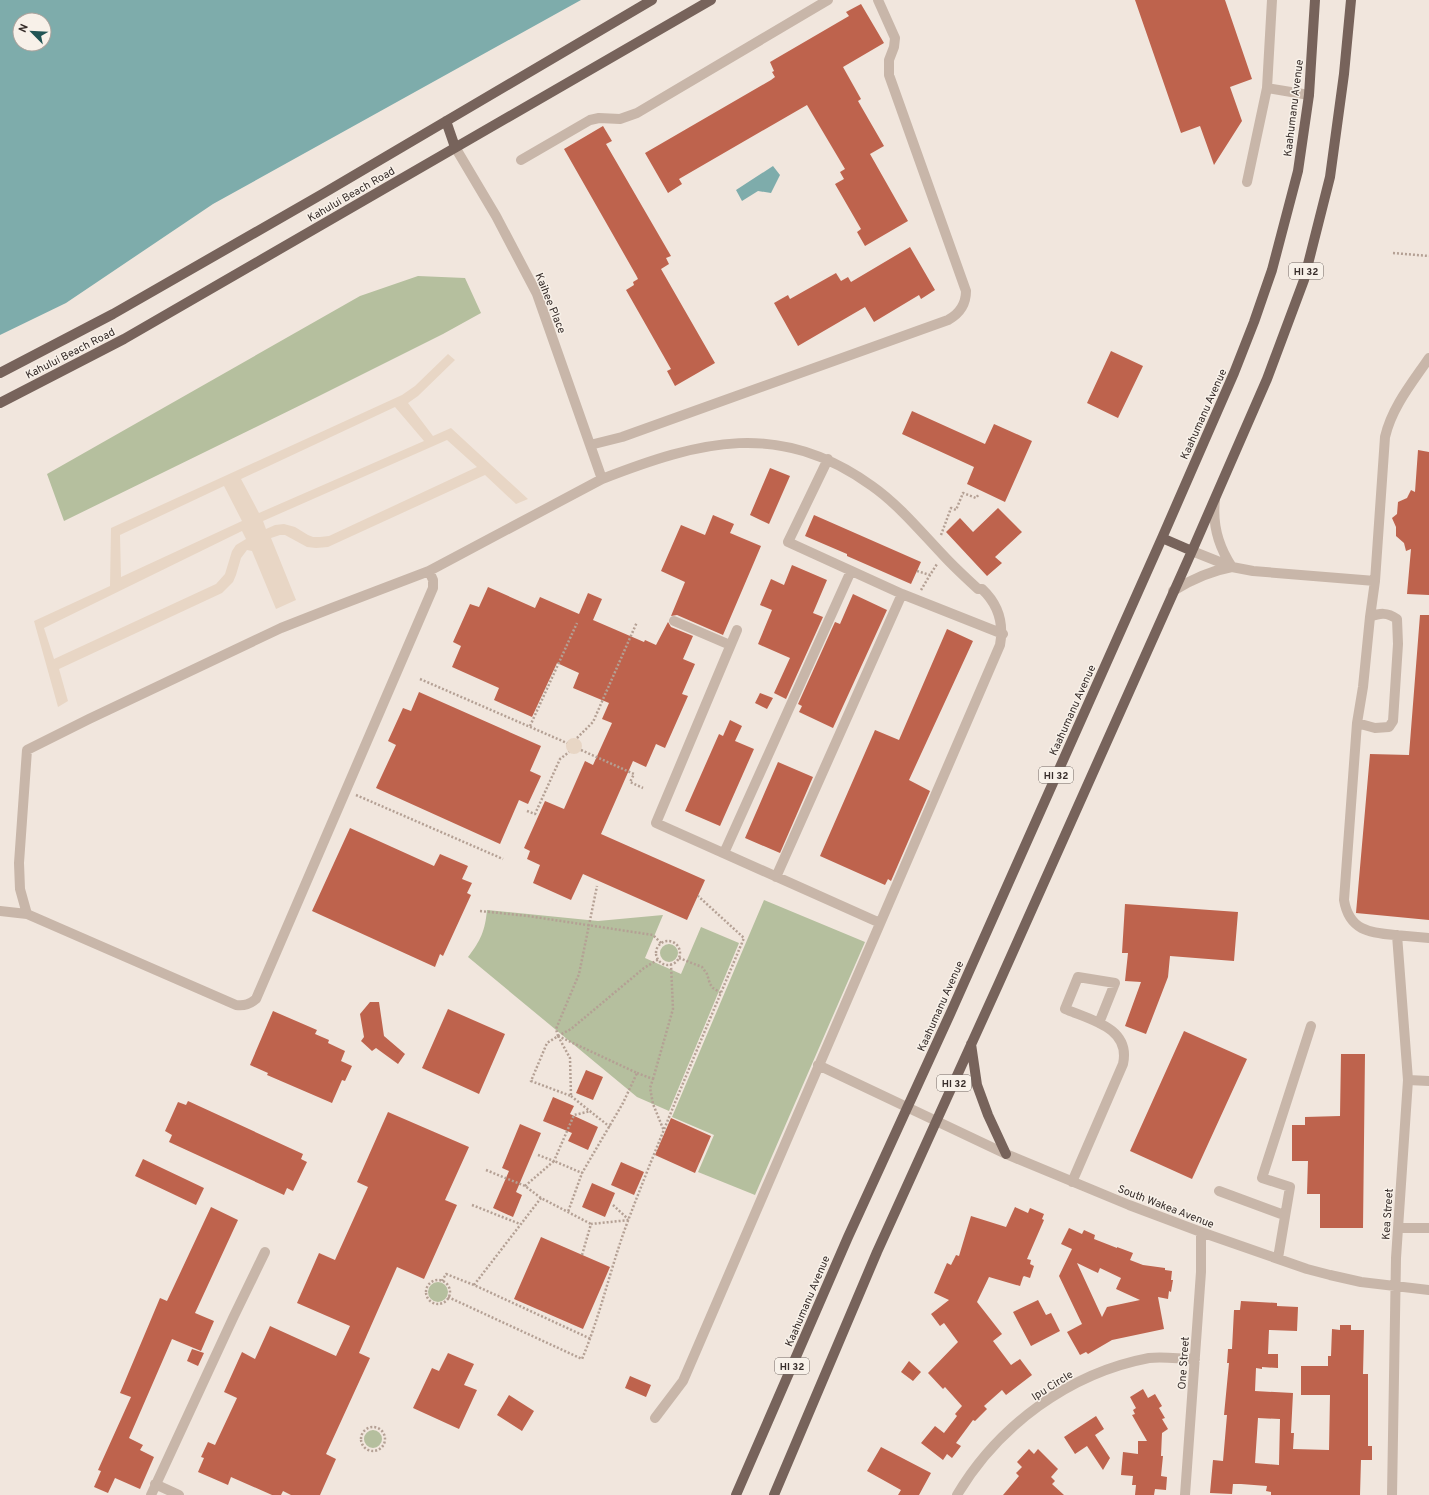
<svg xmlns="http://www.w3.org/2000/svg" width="1429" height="1495" font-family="Overpass,sans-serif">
<rect width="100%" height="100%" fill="#f1e6dd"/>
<path fill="#b5bf9e" d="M418 276 465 278 481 313 443 334 315 398 64 521 47 474 360 296Z
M764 900 865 942 755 1195 698 1172 714 1135 672 1117Z
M487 910 598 921 663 915 645 958 681 974 701 927 739 943 669 1111 637 1097 468 957C481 940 485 931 487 910Z
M660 953a9 9 0 1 1 18 0a9 9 0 1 1-18 0Z
M428 1292a10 10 0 1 1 20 0a10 10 0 1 1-20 0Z
M364 1439a9 9 0 1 1 18 0a9 9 0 1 1-18 0Z"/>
<path fill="#e8d6c5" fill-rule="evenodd" d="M448 354 455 360 418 396 408 403 433 436 451 428 528 499 516 504 485 475 328 547 316 548 307 547 285 535H280L271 538 296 600 276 609 252 551 247 550 241 558 236 575 233 582 222 593 59 669 68 701 58 707 34 621 110 586 111 528 402 395 415 386ZM395 407 424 441 259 513 241 479ZM447 440 477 467 329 536 320 537H313L308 535 295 527 284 524 275 525 266 529 263 521ZM224 486 242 521 121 577 120 535ZM242 531 246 539 236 545 232 551 225 574 216 584 54 659 44 628Z
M566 746a8 8 0 1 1 16 0a8 8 0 1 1-16 0Z"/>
<path fill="#7eacab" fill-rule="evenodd" d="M0 0H581L213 204 66 303 0 335ZM20 20H44V44H20Z
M773 166 780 175 771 193 758 191 742 201 736 190Z"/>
<path fill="#be634d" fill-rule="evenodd" d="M1135 0H1225L1252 79 1230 87 1242 121 1214 165 1200 126 1181 133Z
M861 4 884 43 843 67 861 99 858 101 884 146 870 154 908 221 865 246 857 232 861 229 835 184 844 179 840 172 845 169 807 105 679 179 682 184 668 193 645 153 771 80 775 77 772 72 774 71 770 62 849 16 846 12Z
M603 126 612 141 606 144 671 256 666 258 669 264 661 269 715 363 675 386 667 371 671 369 626 290 634 285 633 282 638 279 636 275 564 149Z
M910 247 935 290 921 299 919 295 874 322 865 307 798 346 774 303 788 295 790 299 836 273 841 281 848 277 851 282Z
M1111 351 1143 366 1118 418 1087 403Z
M912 411 985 444 994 424 1032 441 1005 502 967 484 974 467 902 434Z
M1418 450 1429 452V595L1407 594 1411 549 1406 551 1404 543 1396 536V527L1392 518 1397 514 1398 502 1407 498 1411 490 1415 492Z
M770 468 790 476 769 524 750 515Z
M998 508 1022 532 995 557 1002 563 987 576 946 532 960 518 973 532Z
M713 515 734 524 730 533 761 546 723 635 677 615 671 616 685 582 661 571 681 525 705 535Z
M814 515 921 562 911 584 847 556V554L805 536Z
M792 565 827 580 813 613 823 617 786 699 774 693 790 658 758 644 772 610 760 605 771 579 784 585Z
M488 587 535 608 540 597 579 614 588 593 602 599 593 620 644 642 645 640 656 645 668 622 671 627 693 636 683 659 695 664 682 694 688 696 665 748 656 744 646 767 633 761 601 834 705 880 687 920 583 874 571 900 533 883 540 865 527 859 530 851 524 848 545 801 564 809 585 761 593 765 612 723 602 719 609 703 573 688 579 673 557 663 532 717 494 700 499 688 452 667 461 646 453 642 470 604 479 607Z
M853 594 887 610 833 728 799 712 802 706 798 704 835 622 840 624Z
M1420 615H1429V920L1356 913 1370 754 1409 755Z
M947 629 973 641 909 780 930 791 891 881 888 879 885 885 820 856 875 730 899 740Z
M419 692 541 746 530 771 541 776 528 804 519 800 500 844 376 788 396 745 388 741 403 708 411 711Z
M760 693 773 698 767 709 755 703Z
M730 720 742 726 735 741 754 749 720 826 685 811 719 734 723 736Z
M778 762 813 777 780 853 745 838Z
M350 828 434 866 440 854 468 866 462 879 472 883 467 893 471 895 443 956 440 954 435 967 312 911Z
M1125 904 1238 912 1234 961 1170 956 1168 977 1146 1034 1125 1026 1141 982 1125 981 1128 953H1122Z
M370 1002H379L384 1036 405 1054 398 1064 376 1048 372 1051 361 1041 364 1037 360 1014Z
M448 1009 505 1034 479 1094 422 1068Z
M273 1011 317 1030 315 1034 329 1040 328 1043 345 1051 341 1061 352 1066 345 1081 342 1080 332 1103 267 1075 268 1073 250 1065Z
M1184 1031 1247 1059 1192 1179 1130 1151Z
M1341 1054H1365L1363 1228H1320V1194H1307L1308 1161H1292V1125H1305V1117L1340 1116Z
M586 1070 603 1077 593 1100 576 1093Z
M553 1097 574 1106 570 1114 598 1127 588 1150 568 1141 572 1133 543 1121Z
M188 1101 303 1154 301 1159 307 1162 293 1191 287 1188 284 1195 169 1142 172 1135 165 1131 178 1102 186 1105Z
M388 1112 469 1147 445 1200 457 1205 424 1279 397 1267 359 1353 370 1358 326 1454 336 1459 320 1495H291L283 1491 281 1495H272L231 1477 228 1485 198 1472 204 1458 201 1457 208 1442 215 1445 237 1398 224 1392 242 1352 255 1359 270 1326 336 1356 350 1326 297 1303 319 1253 335 1260 368 1187 357 1182Z
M671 1118 711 1136 695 1173 655 1155Z
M520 1124 541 1133 516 1192 522 1195 513 1217 493 1208 509 1171 502 1168Z
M143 1159 204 1188 196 1205 135 1176Z
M621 1162 644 1172 634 1195 611 1185Z
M592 1183 615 1193 605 1217 582 1207Z
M211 1207 238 1220 195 1313 214 1321 201 1351 172 1339 129 1438 143 1445 140 1450 154 1457 140 1489 115 1478 108 1493 94 1487 101 1471 98 1470 131 1397 120 1393 160 1298 167 1301Z
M1015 1207 1028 1213 1030 1208 1044 1214 1042 1219 1044 1220 1027 1259 1031 1260 1030 1264 1034 1266 1030 1278 1024 1276 1023 1277 1020 1286 989 1277 977 1302 1002 1334 993 1341 1011 1365 1020 1359 1032 1375 1006 1395 1002 1390 984 1406 987 1409 975 1421 973 1420 956 1443 961 1446 952 1458 947 1454 943 1460 921 1443 935 1426 944 1433 957 1416 955 1414 962 1406 945 1387 943 1389 928 1373 958 1342 944 1323 940 1326 931 1314 949 1300 934 1293 947 1263 951 1265 956 1255 959 1256 971 1216 1006 1227Z
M1069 1228 1082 1234 1084 1230 1095 1235 1094 1239 1117 1248V1247L1133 1253 1130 1260 1143 1265 1165 1268V1270L1172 1271 1171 1280H1173L1171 1292 1169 1291 1168 1299 1158 1297 1164 1329 1112 1340 1088 1354 1086 1352 1080 1355 1067 1332 1082 1324 1059 1276 1072 1249 1061 1244ZM1077 1263 1098 1273 1100 1268 1121 1278 1116 1289 1140 1300 1107 1307 1102 1317Z
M541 1237 610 1267 583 1329 514 1299Z
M1038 1300 1046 1315 1051 1313 1060 1331 1031 1346 1013 1312Z
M1241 1301 1277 1303V1306L1298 1307 1297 1331 1269 1330 1268 1354H1278V1368L1262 1367V1369L1256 1368 1255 1391 1293 1393 1291 1433H1294L1293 1449 1329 1450 1330 1395H1301V1366H1328V1356H1331L1332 1329 1340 1330V1325H1351V1330H1364L1363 1374H1368V1446H1372V1460H1361L1360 1495H1271V1492L1266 1491 1267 1486 1241 1484H1233L1232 1494 1210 1493 1213 1460 1223 1461 1227 1415H1224L1229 1363H1227L1228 1349H1232L1234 1310H1240ZM1258 1418 1280 1419 1279 1465 1255 1463Z
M192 1349 204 1353 198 1366 187 1361Z
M448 1353 474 1364 464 1385 477 1390 459 1429 413 1408 432 1368 439 1371Z
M909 1361 921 1372 913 1381 901 1372Z
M630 1376 651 1385 646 1397 625 1388Z
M1143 1389 1148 1398 1155 1394 1162 1406 1159 1408 1165 1418 1162 1419 1168 1429 1162 1433 1161 1456H1163L1161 1476 1167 1477 1166 1490 1155 1489 1154 1495H1135L1136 1485H1132L1133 1476 1121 1475 1123 1452 1138 1454V1441H1147L1132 1415 1135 1414 1133 1410 1136 1408 1130 1397Z
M509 1395 534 1411 522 1431 497 1415Z
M1096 1416 1104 1429 1095 1435 1110 1458 1103 1470 1087 1446 1075 1454 1064 1437Z
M881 1447 931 1473 919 1495H898L901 1490 867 1471Z
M1029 1449 1034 1454 1038 1449 1058 1469 1051 1477 1055 1481 1052 1484 1064 1495H1003L1019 1476 1016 1473 1022 1467 1017 1462Z"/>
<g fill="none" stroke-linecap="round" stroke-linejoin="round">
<path stroke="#b4a094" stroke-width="2.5" stroke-dasharray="2 2" stroke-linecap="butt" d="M1393 253 1429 256
M941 535 951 508 956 510 963 493 976 498 979 494
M917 571 930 575 937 564
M921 590 930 575
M420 679 567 743
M530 726 577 623
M577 738 593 722 637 622
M581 750 634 774 630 782 643 788
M356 795 503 859
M527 811 535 814 560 759 569 752
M480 911 528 916 653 935 661 943
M656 953a12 12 0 1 1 24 0a12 12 0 1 1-24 0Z
M679 958 702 967 707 974 710 984 713 988 721 993
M558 1036 570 1058 571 1096 531 1081 547 1043 558 1036 556 1029 579 974 597 886
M558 1036 637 1073 623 1103 582 1173 568 1212
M558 1036 571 1029 644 968 659 959
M637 1073 653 1079 650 1088 653 1104 664 1131
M653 1079 673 1009 671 964
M571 1096 610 1127
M538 1155 554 1161 574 1115 591 1111
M486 1170 525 1186 541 1198 591 1224
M525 1186 554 1161 582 1173
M472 1205 520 1224
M613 1205 628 1219
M582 1255 591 1224 629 1220
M426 1292a12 12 0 1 1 24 0a12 12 0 1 1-24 0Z
M442 1281 446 1274 474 1285 591 1339
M474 1285 541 1198
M448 1297 582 1359C601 1314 611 1265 629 1218 665 1124 705 1031 744 938L698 896
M361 1439a12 12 0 1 1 24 0a12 12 0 1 1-24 0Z"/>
<path stroke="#c8b6a9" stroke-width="10" d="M1272 0 1267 88 1309 95
M455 147 496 216 537 294 602 479
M521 160 590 120 599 118 620 119 637 113 828 0
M1247 182 1267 88
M590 445 622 437 948 320C959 314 966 305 966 291L889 75V60L894 47 895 38 878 0
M828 459 788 542 902 594 1003 634
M1215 500C1212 525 1218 546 1232 567
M1192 551 1232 567 1253 571 1375 581 1385 437C1392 407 1412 383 1429 358
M1375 581 1370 617 1363 687 1357 723 1344 900C1349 930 1369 933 1395 935 1406 936 1418 937 1429 938
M1173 591C1192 579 1210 571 1232 567
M674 621 730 645
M737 630 656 823 880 923
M1357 723 1375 728 1389 727 1393 721 1398 644 1397 619C1387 612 1380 613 1370 617
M724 853 851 571
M776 877 902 594
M0 911 27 914 20 889 19 863 27 750 89 719 281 628 332 608 429 571 602 479C700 441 779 419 872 486 899 505 921 532 943 555 954 567 966 578 978 589H982C999 605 1004 623 1000 645L683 1381 655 1418
M27 914 236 1005C245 1006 250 1004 256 999L433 588V580L429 571
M818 1065 1006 1154 1129 1205 1201 1232 1307 1269 1330 1275 1361 1282 1429 1290
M1408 1080 1429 1081
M1072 1182 1123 1064C1131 1028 1091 1020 1065 1009L1078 977 1115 983 1099 1023
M1219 1191 1284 1215
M1398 1228H1429
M1278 1258 1290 1187 1262 1178 1311 1026
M155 1484 179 1495
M151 1495 233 1318 265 1252
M957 1495C998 1426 1069 1373 1149 1358 1163 1356 1180 1359 1195 1359
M1185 1495 1201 1272V1232
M1392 1495 1396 1258 1408 1080 1397 935"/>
<path stroke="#77635b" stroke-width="10" d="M446 121 455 147
M0 373 113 314 324 193 652 0
M0 403 124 339 711 0
M1162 538 1192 551
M971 1044 977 1085 988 1115 1006 1154
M736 1495 848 1237 951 1012 1162 538 1234 373 1254 322 1272 270 1298 171 1309 95 1315 0
M774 1495 877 1252 999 983 1192 551 1267 379 1304 280 1330 177 1344 74 1351 0"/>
</g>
<g text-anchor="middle" stroke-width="3" stroke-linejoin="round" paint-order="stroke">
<g fill="#f8f1e9" stroke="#706763" stroke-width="1">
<rect x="1289" y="263" width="34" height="16" rx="3"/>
<rect x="1039" y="767" width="34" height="16" rx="3"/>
<rect x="937" y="1075" width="34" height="16" rx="3"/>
<rect x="775" y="1358" width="34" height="16" rx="3"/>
</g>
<g font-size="10" font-weight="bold" fill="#362c29">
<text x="1306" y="275">HI 32</text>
<text x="1056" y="779">HI 32</text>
<text x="954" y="1087">HI 32</text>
<text x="792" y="1370">HI 32</text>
</g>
<g font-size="11" fill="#362c29" stroke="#f8f1e9">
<text transform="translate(1293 108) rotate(-83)" y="4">Kaahumanu Avenue</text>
<text transform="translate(351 194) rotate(-30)" y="4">Kahului Beach Road</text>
<text transform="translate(551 303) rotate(68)" y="4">Kaihee Place</text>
<text transform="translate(70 353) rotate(-27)" y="4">Kahului Beach Road</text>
<text transform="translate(1203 414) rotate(-66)" y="4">Kaahumanu Avenue</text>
<text transform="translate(1072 710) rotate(-66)" y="4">Kaahumanu Avenue</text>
<text transform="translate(940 1006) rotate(-66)" y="4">Kaahumanu Avenue</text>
<text transform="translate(1166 1206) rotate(21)" y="4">South Wakea Avenue</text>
<text transform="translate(1387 1214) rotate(-86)" y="4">Kea Street</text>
<text transform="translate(807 1301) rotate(-67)" y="4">Kaahumanu Avenue</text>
<text transform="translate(1183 1363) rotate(-86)" y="4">One Street</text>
<text transform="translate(1052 1385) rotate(-32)" y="4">Ipu Circle</text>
</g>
</g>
<g transform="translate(32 32) rotate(294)"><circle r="19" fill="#f8f1e9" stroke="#aaa29c"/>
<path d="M0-3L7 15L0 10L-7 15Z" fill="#215454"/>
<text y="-6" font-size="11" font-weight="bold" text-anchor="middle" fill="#362c29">N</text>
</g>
</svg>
